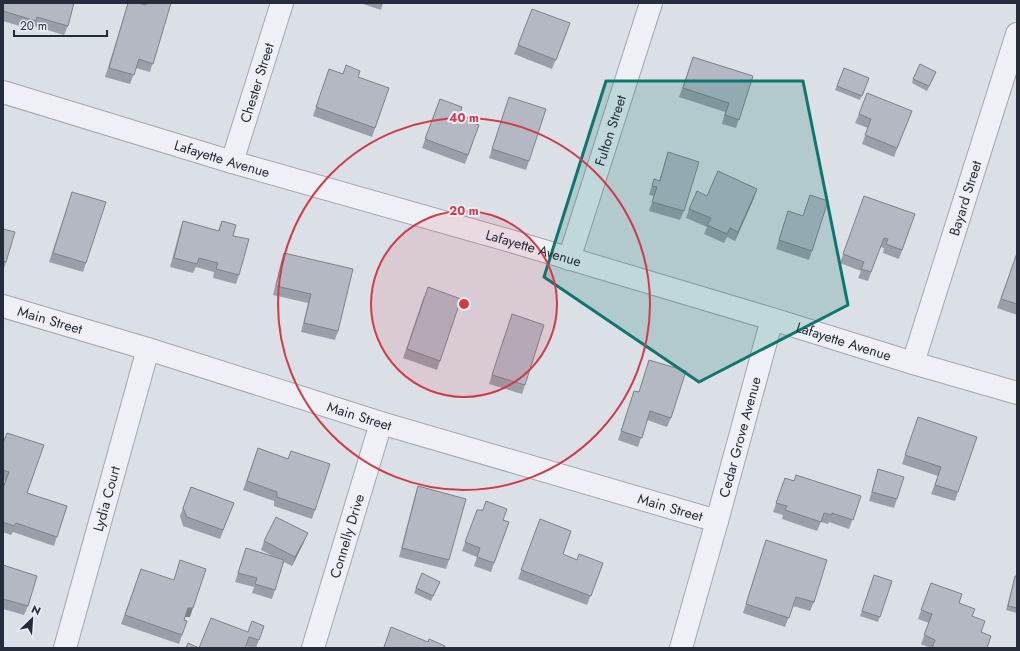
<svg xmlns="http://www.w3.org/2000/svg" width="1020" height="651" font-family="Jost,sans-serif">
<rect width="100%" height="100%" fill="#dbdfe6"/>
<g fill="none" stroke-linecap="round" stroke-linejoin="round">
<g stroke="#a1a6b0" stroke-width="24">
<g id="minor">
<path id="s1" d="M3 92 232 162 514 242 772 319 913 363 1017 393"/>
<path id="s2" d="M232 162 282 3"/>
<path id="s3" d="M569 259 651 3"/>
<path id="s4" d="M3 306 148 349 381 423 717 521"/>
<path id="s5" d="M913 363 1017 34"/>
<path id="s6" d="M65 648 148 349"/>
<path id="s7" d="M313 648 381 423"/>
<path id="s8" d="M681 648 717 521 772 319"/>
</g>
</g>
<use href="#minor" stroke="#eef0f5" stroke-width="22"/>
</g>
<path fill="#9a9ea8" d="M3 3 68 26 64 35 34 26 33 30 3 21Z
M128 3 146 5V3H171L150 72 136 68 130 84 105 77Z
M360 3H383L381 10Z
M567 32 552 69 514 54 518 45Z
M693 57 753 76 736 128 722 124 725 112 679 97Z
M844 68 869 78 860 100 835 90Z
M329 69 343 74 358 77 389 88 372 137 313 116Z
M934 77 927 91 912 83 913 79Z
M509 97 529 161 526 170 489 158Z
M440 99 459 118 479 125 465 164 422 148Z
M912 111 894 157 862 144 868 128 855 123 859 114Z
M668 152 684 211 680 220 649 211 654 196 649 195 654 179 659 181Z
M72 192 86 263 83 272 49 262Z
M707 196 754 198 735 241 727 237 724 243 704 234 707 227 686 218 689 209Z
M864 196 915 214 899 259 883 253 884 248 880 247 868 281 858 278 861 271 840 263Z
M788 211 812 251 809 260 776 249Z
M183 221 218 231 222 221 233 236 239 275 236 284 213 278 214 272 196 267 193 273 170 267 180 230Z
M3 229 6 262 3 271Z
M284 253 338 331 335 340 301 332 308 303 273 295 281 262Z
M1017 253V315L997 308Z
M424 296 440 361 437 370 403 358Z
M512 314 525 385 522 394 489 384Z
M649 360 671 418 667 427 647 420 638 447 618 440 634 391 639 392Z
M918 417 958 492 955 501 931 494 938 476 902 464Z
M3 443 27 493 67 506 54 546 13 532 11 535 3 532V488L5 481 3 480Z
M258 448 288 459 291 451 315 510 312 519 274 506V501L243 490Z
M878 469 897 499 894 508 869 501Z
M785 478 794 481 861 496 849 529 829 522 828 524 821 522 817 531 782 519 783 515 773 512Z
M418 486 449 560 446 569 399 557 415 495Z
M191 487 234 503 220 539 183 526 180 516Z
M477 510 509 522 491 572 474 566 477 557 462 551Z
M540 519 563 554 576 560 603 563 587 605 518 579Z
M766 540 814 602 810 611 793 606 785 627 743 613Z
M264 541 304 542 292 566 284 562 272 599 252 593 254 587 235 582 246 548 273 556 261 550Z
M3 565 28 606 24 615 3 609Z
M141 569 190 617H185L184 620 187 621 179 644 121 624Z
M874 575 892 581 878 622 860 616Z
M1015 576H1017V613L1006 610Z
M440 582 431 601 414 593 416 588Z
M931 583 959 603 972 616 981 632 987 648H930L921 644 929 623 918 619Z
M264 626 256 648H252L246 646 248 632Z"/>
<path fill="#7d8188" d="M757 189 754 198 735 241 738 232Z
M308 533 304 542 292 566 295 557Z
M188 608H193L190 617H185Z"/>
<path fill="#b3b8c3" stroke="#7d8188" d="M3 3H74L68 26 37 17 36 21 3 11Z
M128 3H139L146 5 147 3H171L153 64 139 59 134 75 109 68Z
M532 9 570 23 556 60 518 45Z
M693 57 753 76 739 120 725 115 729 103 683 88Z
M920 64 936 72 929 86 913 79Z
M346 65 360 71 358 77 389 88 375 128 316 107 329 69 343 74Z
M844 68 869 78 862 96 837 86Z
M867 93 912 111 897 148 865 135 871 119 859 114Z
M509 97 546 109 529 161 492 149Z
M440 99 462 107 459 118 479 125 468 155 425 139Z
M668 152 699 162 684 211 652 202 657 187 652 186 654 179 660 181Z
M718 171 757 189 738 232 730 228 727 234 707 225 711 218 689 209 697 191 707 196Z
M72 192 106 202 86 263 53 253Z
M810 195 828 201 812 251 779 240 788 211 803 216Z
M864 196 915 214 902 250 886 244 888 239 884 238 871 272 861 269 864 262 843 254Z
M183 221 219 231 222 221 236 225 233 236 249 239 239 275 216 269 218 263 199 258 197 264 174 258Z
M3 229 15 232 6 262 3 261Z
M284 253 353 269 338 331 304 323 311 294 276 286Z
M1017 253V304L1001 299Z
M428 287 461 299 440 361 407 349Z
M512 314 544 325 525 385 492 375Z
M649 360 686 371 671 418 650 411 642 438 621 431 634 391 639 392Z
M918 417 977 437 958 492 935 485 941 467 905 455Z
M7 433 44 445 27 493 67 506 57 537 16 523 14 526 3 522V488L9 472 3 470V443Z
M258 448 288 459 291 451 330 464 315 510 277 497V492L247 481Z
M878 469 904 477 897 499 872 492Z
M796 475 861 496 853 520 832 513V515L824 513 821 522 785 510 787 506 776 503 785 478 794 481Z
M418 486 466 499 449 560 402 548Z
M191 487 234 503 223 530 187 517 183 508Z
M486 501 507 509 503 520 509 522 494 563 477 557 480 548 465 542 477 510H483Z
M276 517 308 533 295 557 264 541Z
M540 519 571 531 563 554 577 560 579 554 603 563 591 596 521 570Z
M766 540 827 560 814 602 796 597 789 618 746 604Z
M246 548 284 560 275 590 255 584 257 578 238 573Z
M180 560 206 569 193 608H188L184 620 187 621 182 635 125 615 141 569 174 580Z
M3 565 37 576 28 606 3 599Z
M422 573 440 582 433 596 416 588Z
M874 575 892 581 880 617 862 611Z
M1015 576H1017V608L1008 606Z
M931 583 962 594 959 603 975 609 972 616 985 621 981 632 991 636 987 648H932L935 640 924 635 932 614 921 610Z
M211 618 248 632 252 621 264 626 259 640 249 637 245 648H199Z
M391 627 428 642 429 639 445 646 444 648H388L384 647Z
M188 643 199 648H186Z"/>
<path fill="#0f766e" fill-opacity="0.2" stroke="#0f766e" stroke-width="3" stroke-linejoin="round" d="M606 81H803L848 305 699 382 544 277Z"/>
<circle cx="464" cy="304" r="93" fill="#d03b48" fill-opacity=".12"/>
<g fill="none" stroke="#d03b48" stroke-width="2">
<circle cx="464" cy="304" r="93"/>
<circle cx="464" cy="304" r="186"/>
</g>
<g text-anchor="middle" stroke-width="4" stroke-linejoin="round" paint-order="stroke">
<g font-size="14" fill="#252c3c" stroke="#eaeef4">
<text dy="5" stroke="none"><textPath href="#s2" startOffset="83">Chester Street</textPath></text>
<text dy="5" stroke="none"><textPath href="#s3" startOffset="135">Fulton Street</textPath></text>
<text dy="5" stroke="none"><textPath href="#s1" startOffset="229">Lafayette Avenue</textPath></text>
<text dy="5" stroke="none"><textPath href="#s5" startOffset="173">Bayard Street</textPath></text>
<text dy="5" stroke="none"><textPath href="#s1" startOffset="553">Lafayette Avenue</textPath></text>
<text dy="5" stroke="none"><textPath href="#s4" startOffset="49">Main Street</textPath></text>
<text dy="5" stroke="none"><textPath href="#s1" startOffset="877">Lafayette Avenue</textPath></text>
<text dy="5" stroke="none"><textPath href="#s4" startOffset="373">Main Street</textPath></text>
<text dy="5" stroke="none"><textPath href="#s8" startOffset="219">Cedar Grove Avenue</textPath></text>
<text dy="5" stroke="none"><textPath href="#s6" startOffset="155">Lydia Court</textPath></text>
<text dy="5" stroke="none"><textPath href="#s4" startOffset="697">Main Street</textPath></text>
<text dy="5" stroke="none"><textPath href="#s7" startOffset="117">Connelly Drive</textPath></text>
</g>
</g>
<circle cx="464" cy="304" r="6" fill="#d03b48" stroke="#eaeef4" stroke-width="2"/>
<g font-size="12" text-anchor="middle" font-weight="bold" fill="#d03b48" stroke="#eaeef4" stroke-width="4" stroke-linejoin="round" paint-order="stroke">
<text x="464" y="122">40 m</text>
<text x="464" y="215">20 m</text>
</g>
<rect width="1020" height="651" fill="none" stroke="#252c3c" stroke-width="8"/>
<g transform="translate(32 619) rotate(25)" stroke="#eaeef4" stroke-width="3" paint-order="stroke">
<path d="M0-3L7 15L0 10L-7 15Z" fill="#252c3c"/>
<text y="-6" font-size="11" font-weight="bold" text-anchor="middle" fill="#252c3c">N</text>
</g>
<path d="M14 30v6h93v-6" fill="none" stroke="#252c3c" stroke-width="2"/>
<text x="20" y="30" font-size="12" fill="#252c3c" stroke="#eaeef4" stroke-width="3" paint-order="stroke">20 m</text>
</svg>
